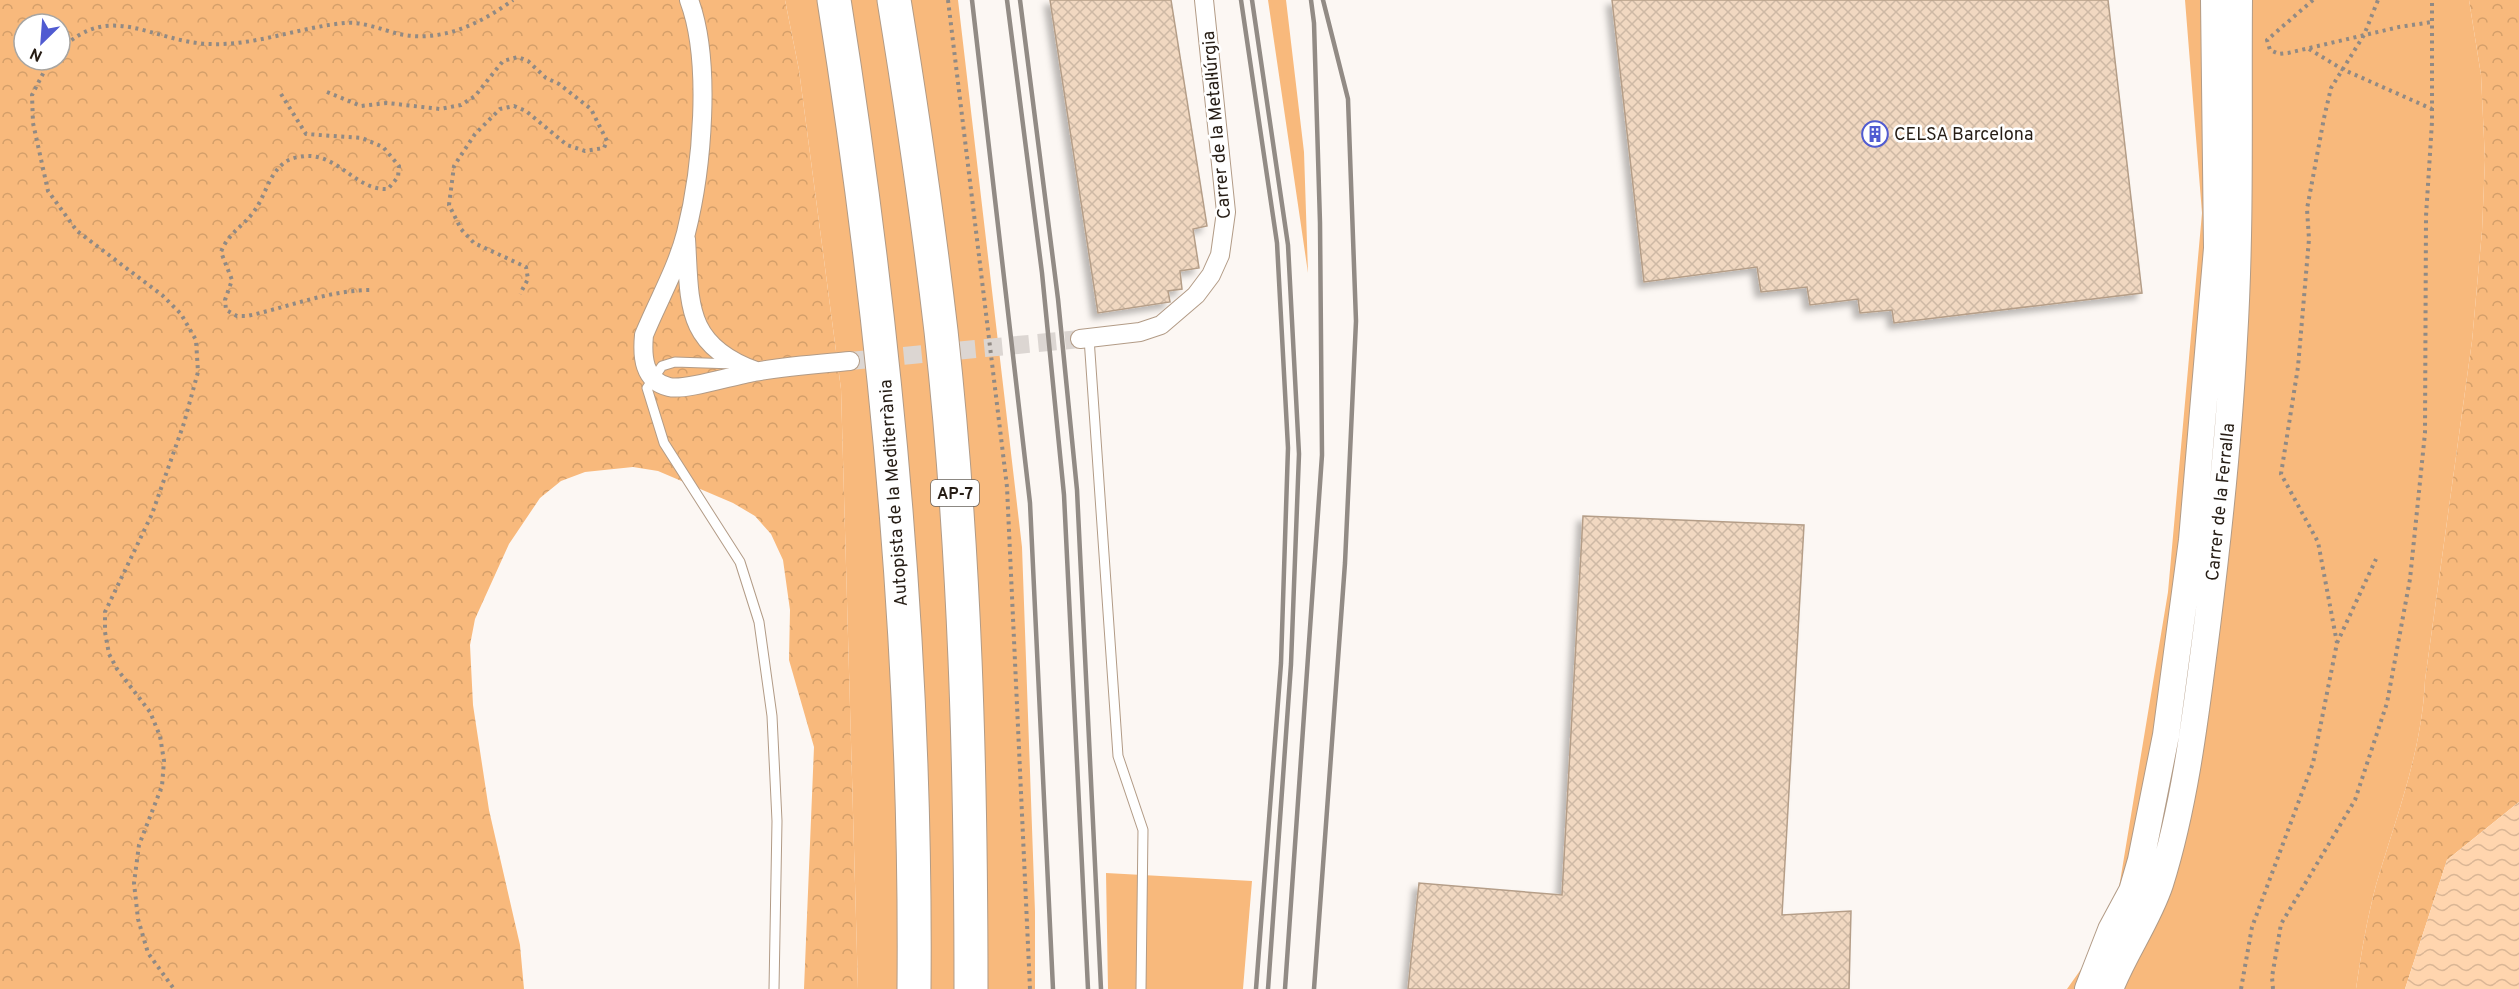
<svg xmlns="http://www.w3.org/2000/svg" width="2519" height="989" font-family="Overpass,sans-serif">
<defs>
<pattern id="forest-crowns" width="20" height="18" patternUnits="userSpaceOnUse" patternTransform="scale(1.5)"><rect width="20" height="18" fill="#f8b97c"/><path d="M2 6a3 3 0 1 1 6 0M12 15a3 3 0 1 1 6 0" fill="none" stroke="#d49f6a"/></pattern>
<pattern id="water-waves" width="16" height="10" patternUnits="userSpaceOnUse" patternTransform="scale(1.5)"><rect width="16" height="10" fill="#ffd5ae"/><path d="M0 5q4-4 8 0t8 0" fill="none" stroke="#dab695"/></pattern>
<pattern id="building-cross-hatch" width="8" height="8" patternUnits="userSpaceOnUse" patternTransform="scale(1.5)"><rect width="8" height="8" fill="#f1d8c1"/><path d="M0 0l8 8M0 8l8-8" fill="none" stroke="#ceb9a5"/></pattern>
<filter id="shadow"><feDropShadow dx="-5.5" dy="5.5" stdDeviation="3" flood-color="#0004"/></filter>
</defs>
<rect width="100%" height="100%" fill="#fcf7f3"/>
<path fill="#f8b97c" d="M785 0H958L1022 547 1035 912V989H858L841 389 799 70Z
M1268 0H1286L1304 152 1308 273Z
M2185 0H2469L2481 75 2485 160 2482 231 2472 341 2425 680C2422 752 2396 817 2376 885 2367 919 2361 954 2356 989H2067L2113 924 2168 592 2202 213Z
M1106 873 1252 881 1243 989H1108Z"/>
<path fill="url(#forest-crowns)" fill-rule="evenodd" d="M0 0H785L799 70 841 389 858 989H804L814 747 789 660 790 610 783 560 771 534 755 516 733 503 658 471 633 467 585 472 561 481 540 498 509 544 475 619 470 645 473 705 489 810 520 945 524 989H0ZM24 24H60V60H24Z
M2469 0H2519V802L2447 860 2405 989H2356C2361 954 2367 919 2376 885 2396 817 2422 752 2425 680L2472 341 2482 231 2485 160 2481 75Z"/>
<path fill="url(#water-waves)" d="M2519 802V989H2405L2447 860Z"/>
<path fill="url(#building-cross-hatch)" stroke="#b59e88" stroke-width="1.5" filter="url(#shadow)" d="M1050 0H1171L1207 226 1193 229 1199 268 1180 271 1182 289 1168 291 1170 302 1098 313Z
M1612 0H2108L2142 293 1894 323 1892 310 1860 313 1858 299 1810 305 1807 287 1761 292 1757 267 1644 282Z
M1583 516 1804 525 1782 915 1851 911 1849 989H1408L1419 883 1562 895Z"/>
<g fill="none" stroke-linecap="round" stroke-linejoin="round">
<path stroke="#dcd6d2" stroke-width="18" stroke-dasharray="18 9" stroke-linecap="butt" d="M850 361 1080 339"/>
<g stroke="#b29b86" stroke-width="11">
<path id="lane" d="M1089 338 1118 756 1143 830 1141 989
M734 364 675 362 662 366 647 388 664 443 740 562 759 622 772 716 777 821 774 989"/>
</g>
<g stroke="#b29b86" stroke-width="20">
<path id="street" d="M689 0C712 61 702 170 686 233 677 268 658 301 644 335 642 356 643 381 669 387 685 391 734 375 754 372 786 366 818 364 850 361
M686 239C690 303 684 345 756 371
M1080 339 1140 332 1161 325 1196 295 1211 275 1220 255 1226 212 1204 0"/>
</g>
<g stroke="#b29b86" stroke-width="28">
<path id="secondary" d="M2088 989 2111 930 2132 891 2141 860 2166 735 2192 540 2217 248 2214 0
M2110 989C2124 953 2148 920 2160 884 2186 801 2196 711 2207 626 2219 530 2229 435 2234 339 2241 226 2238 113 2239 0"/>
</g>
<g stroke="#b29b86" stroke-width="35">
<path id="highway" d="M834 0C886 327 917 658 914 989
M894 0C912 110 928 220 941 331 965 549 971 770 971 989"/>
</g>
<path stroke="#918a84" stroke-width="4" stroke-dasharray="3 4.5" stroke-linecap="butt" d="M948 0 1007 487 1030 989
M2313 0 2267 40 2270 50 2279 54 2288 53 2399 27 2432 22
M2309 49 2342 69 2432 109
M60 50C111 0 151 42 210 44 255 46 300 27 345 23 361 21 383 30 399 34 441 43 480 24 513 0
M50 60 32 95 33 123 48 191 77 231 162 295 181 314 196 340 198 372 184 423 152 514 105 612V632L109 654 117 669 150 712 160 736 164 761 162 786 139 845 134 883 138 919 148 953 174 989
M327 92 361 106 387 103 440 109 461 105 475 96 503 61 518 57 528 61 546 78 559 84 591 109 607 141 604 148 585 151 567 145 526 111 514 106 500 109 475 134 454 166 449 205 461 229 474 243 526 267 528 279 520 294
M281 94 306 134 362 138 383 147 399 166 398 177 388 189C356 191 339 154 305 156 298 157 290 158 284 163 269 174 265 196 255 210 244 226 228 233 221 252L232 280 225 300 226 310 237 316H247C289 307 329 290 372 290
M2337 643 2376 559
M2241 989 2252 927 2313 763 2337 643 2318 542 2281 474 2298 367 2309 239 2307 209 2324 118 2331 88 2364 35 2378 0
M2273 989 2272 977 2281 924 2355 800 2387 703 2410 579 2425 433 2426 216 2432 122V0"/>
<use href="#lane" stroke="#fff" stroke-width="9"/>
<use href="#street" stroke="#fff" stroke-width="18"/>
<use href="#secondary" stroke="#fff" stroke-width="26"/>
<use href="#highway" stroke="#fff" stroke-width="33"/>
<path stroke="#928b85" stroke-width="4.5" d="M972 0 1030 503 1053 989
M1007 0 1042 273 1064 495 1088 989
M1020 0 1058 299 1077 490 1101 989
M1241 0 1277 243 1288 448 1281 663 1256 989
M1252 0 1288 245 1299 454 1291 664 1268 989
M1285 989 1322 455 1320 223 1314 23 1311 0
M1314 989 1345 563 1356 321 1348 99 1323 0"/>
</g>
<defs>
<g id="building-ring" transform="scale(1.35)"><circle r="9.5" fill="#fff" stroke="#505bd1" stroke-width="1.5"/><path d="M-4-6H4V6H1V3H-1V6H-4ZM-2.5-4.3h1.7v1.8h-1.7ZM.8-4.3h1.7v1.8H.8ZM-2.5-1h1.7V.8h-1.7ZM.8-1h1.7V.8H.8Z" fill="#505bd1"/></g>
</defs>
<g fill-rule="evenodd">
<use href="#building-ring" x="1875" y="134"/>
</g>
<g text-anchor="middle" stroke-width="5" stroke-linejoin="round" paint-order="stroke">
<rect fill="#fff" stroke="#67615b" stroke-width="1.5" x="931" y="480" width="48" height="26" rx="4.5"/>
<g font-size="16" font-weight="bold" fill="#261d15">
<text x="955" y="499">AP-7</text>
</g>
<g font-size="18" fill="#261d15" stroke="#fff">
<text transform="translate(1216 125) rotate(-95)" y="6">Carrer de la Metal·lúrgia</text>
<text transform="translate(893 493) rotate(-94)" y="6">Autopista de la Mediterrània</text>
<text transform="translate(2220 502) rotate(-84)" y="6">Carrer de la Ferralla</text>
</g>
<g font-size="18" fill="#261d15" stroke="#fff" text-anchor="start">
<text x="1894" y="140">CELSA Barcelona</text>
</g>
</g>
<g transform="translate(42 42) rotate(205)"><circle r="28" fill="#ffffff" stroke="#a8a5a1" stroke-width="1.5"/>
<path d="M0-4.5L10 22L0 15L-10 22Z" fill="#505bd1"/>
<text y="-9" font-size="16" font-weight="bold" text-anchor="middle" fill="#261d15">N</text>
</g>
</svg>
